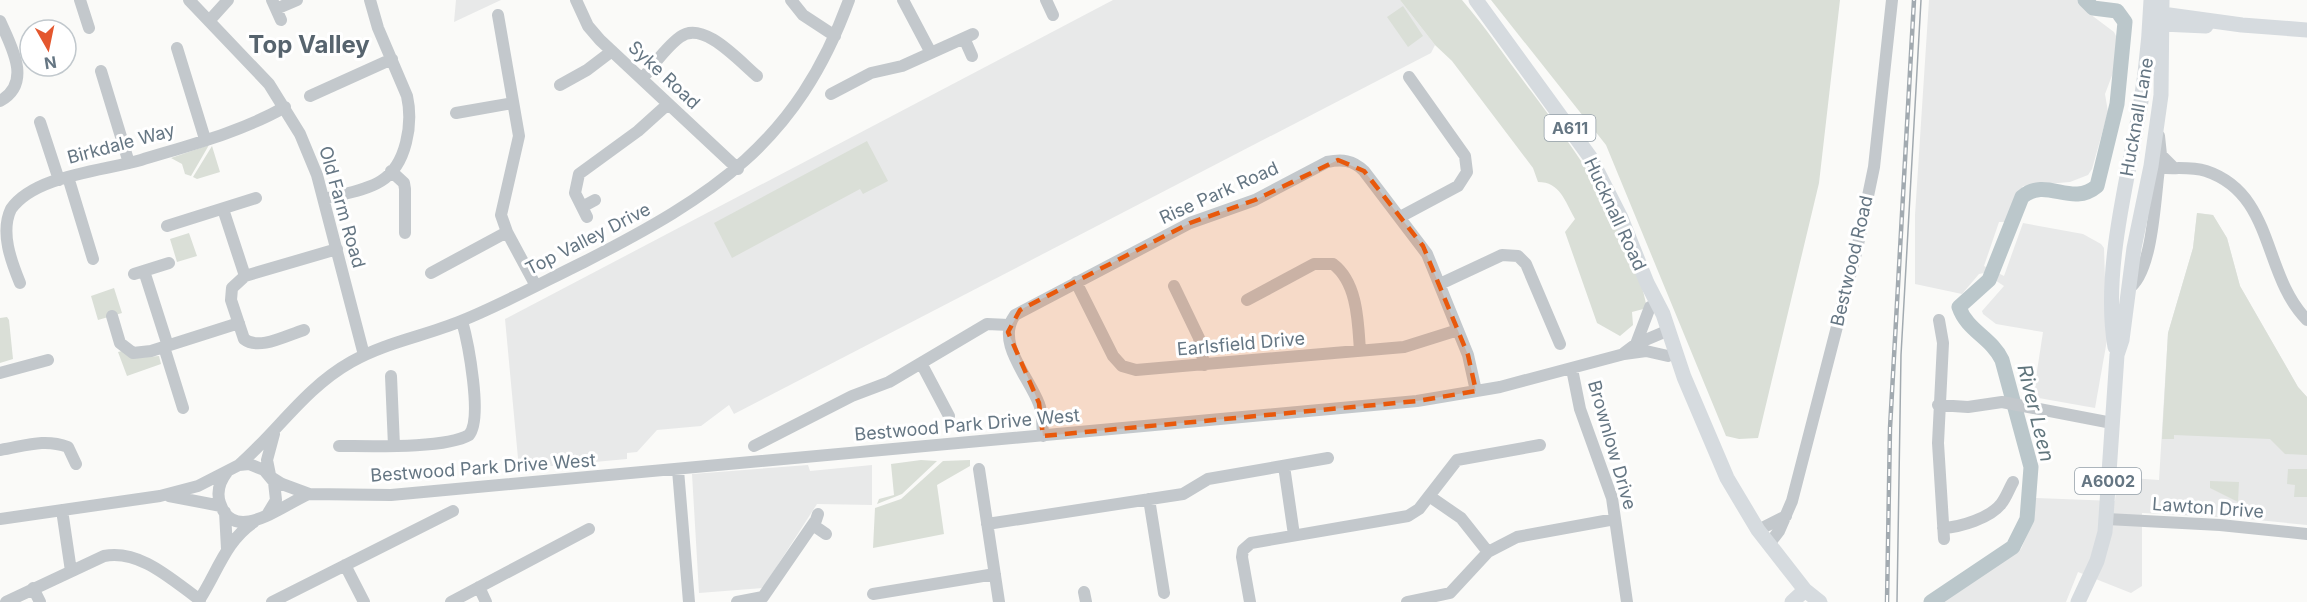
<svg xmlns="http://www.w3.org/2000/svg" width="2307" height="602" font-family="Inter,sans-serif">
<rect width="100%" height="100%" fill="#fafaf8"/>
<path fill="#e8e9e9" d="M456 0H501L454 22Z
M1113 0H1400L1435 45 1431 53 734 414 729 405 701 426 657 430 637 452 627 453V459L519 469 505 319Z
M1929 0H2079L2090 14 2114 32 2118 40 2116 65 2105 94 2108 112 2092 169 2088 175 2070 182 2023 186 2008 213 2006 222H1999L1984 266 2004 276 2023 223 2083 234 2101 244 2104 248 2107 340 2095 408 2033 397 2043 332 1996 324 1983 314 1982 311 2004 286 1984 273 1979 274 1962 294 1915 284V215Z
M2197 213 2213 215 2227 238 2240 286 2298 387 2307 397V525L2237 518 2142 513V586L2131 593 2078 572 2066 602H1942L2021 549 2031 526 2036 498 2115 501 2117 477 2159 480 2168 333 2193 248Z
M808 465 810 471 872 465V505L817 504 763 588 699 593 692 474Z"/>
<path fill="#dadfd7" d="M1400 0H1462C1487 29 1508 61 1531 91 1581 158 1630 225 1647 308L1632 312 1633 325 1620 336 1597 323 1565 232 1575 219C1565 201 1560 182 1538 182L1533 168 1452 61 1435 45Z
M1491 0H1840L1819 183 1758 438 1739 439 1726 436 1606 145Z
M1403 6 1423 36 1408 47 1387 17Z
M867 141 888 181 863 194 860 189 732 258 714 223Z
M209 145 191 176 185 174 182 164 171 158Z
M212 146 220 172 197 179 193 177Z
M2197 213 2213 215 2227 238 2240 286 2298 387 2307 397V455L2285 454 2270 439 2174 435V439H2162L2168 333 2193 248Z
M189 233 197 256 177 262 170 239Z
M114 288 122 313 98 320 91 296Z
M7 317 9 320 13 359 0 363V318Z
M122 351 135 358 159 356 161 364 127 376 118 352Z
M921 460 937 461 902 494 877 504 879 499 894 495 891 464Z
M970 460V466L937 485 944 534 873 548 875 508 901 499 943 461Z
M2288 469H2307V497H2294L2295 485 2287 484Z
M2210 481 2239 482 2238 502 2210 488Z"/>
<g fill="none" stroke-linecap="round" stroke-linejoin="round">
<path stroke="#bbc7cb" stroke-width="15" d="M1931 602 2013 547 2027 519 2031 467 2002 360C1991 337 1967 331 1959 307L1989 280 2022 197C2047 176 2071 208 2097 186L2117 104 2125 22 2117 11 2093 8 2085 0"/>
<path stroke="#c3c8cc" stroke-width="12" d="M80 0 89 28
M189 0 269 84 300 134 317 175 364 355
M272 0 281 20
M576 0 588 26 600 40 738 169
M791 0 803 15 835 36
M903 0 931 53
M1046 0 1053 15
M276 9 297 0
M498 15 519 136 501 215 507 232 536 286
M0 21C11 46 33 83 0 101
M209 21 228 0
M964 38 972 56
M177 48 205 139
M101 71 129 163
M642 79C653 66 665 48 680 37 703 19 740 62 757 76
M560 85 587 70 612 51
M831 94 871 73 902 66 973 34
M310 96 392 59
M456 113 513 103
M40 122 59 180
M2159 136 2161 155 2172 166
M2151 166C2167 171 2186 165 2206 171 2275 194 2262 275 2307 320
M391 171 404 183 405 189V233
M68 177 93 259
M324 199C342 194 365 191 381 181 407 165 413 123 407 96L378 28 370 0
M582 207 595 200
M223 209 245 276
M587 217 575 193 579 174 638 131 668 104
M1400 217 1458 186 1467 172 1465 156 1409 77
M167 226 256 198
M144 271 168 346
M431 273 507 232
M134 274 169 263
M1076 282 1113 356 1122 366 1136 370 1404 347 1458 330
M20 283C11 261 0 232 11 209 35 175 103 171 141 160 190 145 241 132 285 107
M1440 284 1502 255 1518 256 1526 264 1560 344
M1174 286 1199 338 1204 365
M2128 289C2153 274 2155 196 2159 169
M1247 300 1314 264H1333C1358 283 1358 323 1360 351
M112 316 120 343 133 353 151 351 239 323
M1939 320 1943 343 1938 443 1944 539
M304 330C287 335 259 351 244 339L231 300 232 288 245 276 337 249
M1636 344 1650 307
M164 347 183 408
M1624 353 1636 344 1669 330
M921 363 949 416
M1572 369 1580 409 1612 498 1627 602
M0 373 48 360
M391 376 394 446
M1938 405 1968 407 2002 402 2112 423
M1043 436C1042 425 1043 413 1039 404 1029 377 995 342 1015 315L1190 223 1255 200 1327 162C1342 159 1353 160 1364 171L1427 254 1468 355 1476 391
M339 446C369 446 445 449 469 435 483 419 468 342 462 321
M754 446 852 396 889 382 987 324 1009 325
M0 450C25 446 44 438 68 447L76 464
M239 465C278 431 305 388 351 362 386 342 425 336 461 321 503 304 543 282 584 262 713 196 797 143 849 0
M1284 466 1294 535
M979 469 999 602
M678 470 689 602
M227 472C220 481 216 491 220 503 234 546 284 504 309 494
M270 475 267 460 274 434
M271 477 282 484 309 494 391 495 1417 401 1500 387 1624 354 1646 351 1668 356
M169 496 221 506
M1429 496 1461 518 1488 552
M1149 499 1164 593
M62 510 71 571
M225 512 227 549
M0 519 160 496 198 486 239 465 249 464 264 470 274 482 276 500 267 515
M2107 519 2220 525 2307 534
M987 524 1183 494 1208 479 1328 458
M813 525 826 534
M1943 528C1961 527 1990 518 2001 504 2006 498 2009 489 2013 482
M1758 530 1786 516
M1769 544 1779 531 1792 501 1857 249 1874 167 1892 0
M345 565 364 602
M479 587 486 602
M33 588 40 602
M1084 592 1086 602
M873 594 995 574
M6 602 104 556C140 549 172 580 200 600
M198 602C217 574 225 541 254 522
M272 602 453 511
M451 602 589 529
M737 602 763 597 816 520 818 514
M1250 602 1242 557 1243 550 1251 543 1408 516 1419 509 1457 460 1540 445
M1407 602 1450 593 1488 552 1517 537 1615 519"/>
<path stroke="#d6dbdf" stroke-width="15" d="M1476 0 1590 157 1621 218 1647 283 1663 314 1684 377 1727 478 1758 530 1805 590 1820 602
M2162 14 2242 25 2307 30
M2155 17 2162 24 2206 26
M2115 347C2104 284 2121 207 2133 146 2143 98 2149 49 2151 0
M1792 602 1805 590
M2078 602 2097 561 2105 532 2117 355 2122 340 2134 248 2151 166 2161 95 2162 0"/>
<path stroke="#a2aab0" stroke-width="1.5" d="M1897 602 1901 355 1921 0"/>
<g stroke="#a2aab0" stroke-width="4.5">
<path id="rail" d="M1887 602 1890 428 1914 0"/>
</g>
<use href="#rail" stroke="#fff" stroke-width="2" stroke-dasharray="7" stroke-linecap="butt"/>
</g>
<path fill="#e8590c" fill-opacity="0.2" stroke="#e8590c" stroke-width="4.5" stroke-dasharray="12 8" stroke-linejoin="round" d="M1338 160 1364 171 1423 246 1468 355 1476 391 1417 401 1043 436 1039 403 1008 332 1020 310 1190 223 1255 200Z"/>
<g text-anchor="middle" stroke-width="6" stroke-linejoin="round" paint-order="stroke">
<g fill="#fff" stroke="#939fa8" stroke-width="1.5">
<rect x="1544.5" y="115" width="51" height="26" rx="4.5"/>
<rect x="2075" y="468" width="66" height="26" rx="4.5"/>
</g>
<g font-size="16" font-weight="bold" fill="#657683">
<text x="1570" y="134">A611</text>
<text x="2108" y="487">A6002</text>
</g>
<g font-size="18" fill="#657683" stroke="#fff">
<text transform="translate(664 75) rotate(43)" y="6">Syke Road</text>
<text transform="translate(2137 117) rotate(-80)" y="6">Hucknall Lane</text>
<text transform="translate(121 144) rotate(-15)" y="6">Birkdale Way</text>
<text transform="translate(1219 193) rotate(-24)" y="6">Rise Park Road</text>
<text transform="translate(342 207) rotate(74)" y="6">Old Farm Road</text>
<text transform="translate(1615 214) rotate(65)" y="6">Hucknall Road</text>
<text transform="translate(588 239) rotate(-27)" y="6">Top Valley Drive</text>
<text transform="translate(1852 261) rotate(-77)" y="6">Bestwood Road</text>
<text transform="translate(1241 344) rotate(-5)" y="6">Earlsfield Drive</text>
<text transform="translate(967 425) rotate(-5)" y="6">Bestwood Park Drive West</text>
<text transform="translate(1612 445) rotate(74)" y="6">Brownlow Drive</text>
<text transform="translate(483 468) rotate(-4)" y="6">Bestwood Park Drive West</text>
<text transform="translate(2208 508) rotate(4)" y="6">Lawton Drive</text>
</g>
<g font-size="20" font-style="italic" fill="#60757c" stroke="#fff">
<text transform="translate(2036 413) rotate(76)" y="7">River Leen</text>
</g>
<g font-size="24" font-weight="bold" fill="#57646e" stroke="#fff">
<text x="309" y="53">Top Valley</text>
</g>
</g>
<g transform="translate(48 48) rotate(171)"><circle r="28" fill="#ffffff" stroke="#c1c8cd" stroke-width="1.5"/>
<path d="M0-4.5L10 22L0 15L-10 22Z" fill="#e4572e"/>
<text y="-9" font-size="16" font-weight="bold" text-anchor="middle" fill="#657683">N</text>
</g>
</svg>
